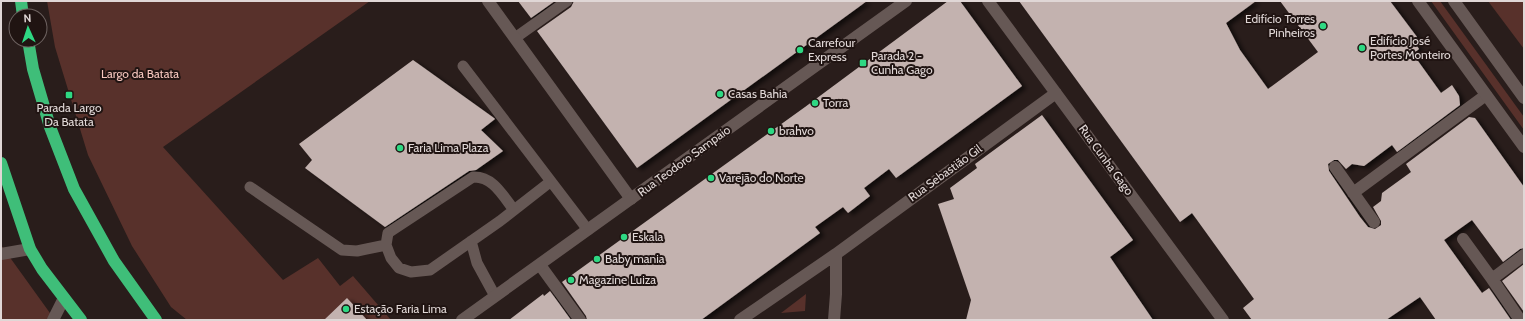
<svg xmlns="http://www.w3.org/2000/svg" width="1525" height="321" font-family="Cabin,sans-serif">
<defs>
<filter id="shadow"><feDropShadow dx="4.5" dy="2.5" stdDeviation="2" flood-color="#0009"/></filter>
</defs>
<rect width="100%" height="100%" fill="#291d1b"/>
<path fill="#58312b" d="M47 1H370L163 147 283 280 318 258 340 286 353 276 391 320H187L171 307 132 246 88 155 55 47Z
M1431 1H1440L1516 106 1524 117V130Z
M1488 1H1524V49Z
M1 245 55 320H1Z
M806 294 805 311 781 313Z"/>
<path fill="#c3b2af" filter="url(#shadow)" d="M518 1H555L531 18Z
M574 1H867L637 168 537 31 571 7Z
M948 1H960L1022 86 896 178 889 169 864 188 870 196 848 213 843 207 815 227 820 233 701 320H587L586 316 562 282 805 107Z
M1019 1H1256L1226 23 1240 50 1268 89 1318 52 1280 1H1390L1417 37 1413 40 1419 49 1413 54 1441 93 1452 85 1459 96 1460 105 1397 152 1392 145 1364 166 1352 164 1346 169 1338 160H1334L1328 164 1329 171 1360 217 1368 227 1375 229 1381 225V221L1373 207 1381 201 1382 193 1411 172 1406 164 1469 117 1475 118 1524 187V248L1520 249 1503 262 1472 220 1444 240 1482 293 1489 288 1511 320H1436L1420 297 1386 320H1252L1243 308 1254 299 1192 213 1180 222Z
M413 60 494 118 495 119 481 130 503 151 476 170 469 171 385 227 305 168 312 160 299 144Z
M1042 115 1133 240 1110 257 1153 320H966L971 300 938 204 954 199 950 188 977 168 975 164Z
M1524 264V312L1502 281Z
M550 291 571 320H509L543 294 544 296Z
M347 298 367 320H324Z"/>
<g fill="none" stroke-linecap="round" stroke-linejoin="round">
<path stroke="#665855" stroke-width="11" d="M515 38 567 1
M463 66 588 230
M250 187 342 250 357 251 386 245
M514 210C503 196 493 176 473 177L388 233 386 245 391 258 399 268 411 272 430 270 500 221 550 182
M471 241 477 263 495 296"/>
<path stroke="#665855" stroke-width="12" d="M488 1 631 199
M988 1 1223 320
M1335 167 1374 222
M1353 193 1486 95
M1463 239 1492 279 1524 255
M1 254 30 249
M540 265 580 320
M1492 279 1518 317
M53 320 64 298
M740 320 836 254 1056 93
M834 320 836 294V254"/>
<path stroke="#665855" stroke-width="12" d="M1418 1 1524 147
M1454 1 1524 98
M462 320 906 1"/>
<path stroke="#3fbe79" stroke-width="12" d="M21 1 23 16
M28 40 33 69 50 127 74 189 114 261 156 320
M1 163 30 249 42 269 81 320"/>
</g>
<g fill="#2ed883" stroke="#201412" stroke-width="1.5">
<circle cx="1323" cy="26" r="4"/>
<circle cx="1362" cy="48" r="4"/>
<circle cx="800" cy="50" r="4"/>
<rect x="859" y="59" width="8" height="8" rx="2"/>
<circle cx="720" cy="94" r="4"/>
<rect x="65" y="91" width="8" height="8" rx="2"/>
<circle cx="815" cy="103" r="4"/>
<circle cx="771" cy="131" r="4"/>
<circle cx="400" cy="148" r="4"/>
<circle cx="711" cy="178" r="4"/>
<circle cx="624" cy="237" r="4"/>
<circle cx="597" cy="259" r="4"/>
<circle cx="571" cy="280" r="4"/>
<circle cx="346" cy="309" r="4"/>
</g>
<g text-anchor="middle" stroke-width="4" stroke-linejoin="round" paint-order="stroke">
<g font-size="12" fill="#e0d7d6" stroke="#201412" text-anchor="start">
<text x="1315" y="23" text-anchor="end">Edifício Torres<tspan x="1315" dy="14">Pinheiros</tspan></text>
<text x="1370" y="45">Edifício José<tspan x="1370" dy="14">Portes Monteiro</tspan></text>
<text x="808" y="47">Carrefour<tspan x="808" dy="14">Express</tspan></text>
<text x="871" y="60">Parada 2 -<tspan x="871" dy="14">Cunha Gago</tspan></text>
<text x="728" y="98">Casas Bahia</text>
<text x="823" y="107">Torra</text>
<text x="69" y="112" text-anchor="middle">Parada Largo<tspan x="69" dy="14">Da Batata</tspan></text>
<text x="779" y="135">brahvo</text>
<text x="408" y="152">Faria Lima Plaza</text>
<text x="719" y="182">Varejão do Norte</text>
<text x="632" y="241">Eskala</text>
<text x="605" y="263">Baby mania</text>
<text x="579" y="284">Magazine Luiza</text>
<text x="354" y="313">Estação Faria Lima</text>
</g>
<g font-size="12" fill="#f7c7bf" stroke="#201412">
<text x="140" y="78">Largo da Batata</text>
</g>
<g font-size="12" fill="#e0d7d6" stroke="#201412">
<text transform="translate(1106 160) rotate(54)" y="4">Rua Cunha Gago</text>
<text transform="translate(684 161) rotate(-36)" y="4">Rua Teodoro Sampaio</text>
<text transform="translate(945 173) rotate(-36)" y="4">Rua Sebastião Gil</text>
</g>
</g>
<rect width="1525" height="321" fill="none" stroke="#e0d7d6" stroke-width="4"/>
<g transform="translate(28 28) rotate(357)"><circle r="19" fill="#201412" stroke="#6d6260"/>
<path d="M0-3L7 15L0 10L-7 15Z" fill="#2ed883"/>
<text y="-6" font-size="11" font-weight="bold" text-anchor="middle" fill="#e0d7d6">N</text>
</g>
</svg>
